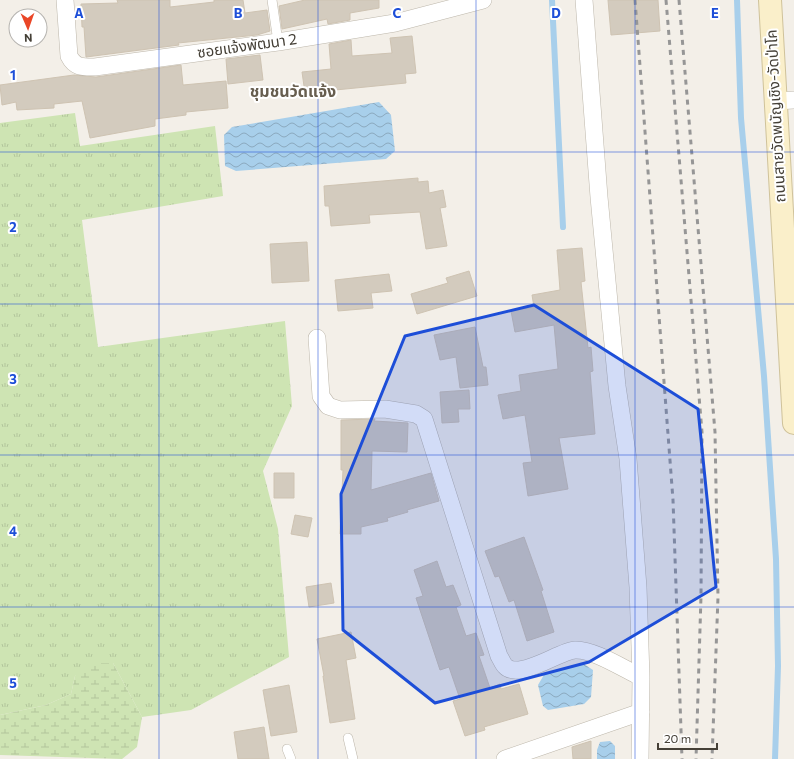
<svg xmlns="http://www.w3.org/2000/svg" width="794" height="759" font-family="Commissioner,'Noto Sans Thai',sans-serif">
<defs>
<pattern id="grass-tufts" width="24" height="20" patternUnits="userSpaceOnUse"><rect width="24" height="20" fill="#cee4b3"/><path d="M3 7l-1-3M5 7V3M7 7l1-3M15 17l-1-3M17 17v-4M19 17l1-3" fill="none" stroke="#b2c59b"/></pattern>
<pattern id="wetland-marsh" width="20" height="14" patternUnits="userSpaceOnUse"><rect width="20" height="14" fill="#cee4b3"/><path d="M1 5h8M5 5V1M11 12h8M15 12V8" fill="none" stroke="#b2c59b"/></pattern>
<pattern id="water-waves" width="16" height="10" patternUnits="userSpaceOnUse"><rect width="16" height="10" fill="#a8cfeb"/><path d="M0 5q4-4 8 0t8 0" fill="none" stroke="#8ba9bf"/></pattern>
</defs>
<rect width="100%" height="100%" fill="#f3efe8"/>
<path fill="url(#grass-tufts)" d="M75 113 80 146 215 126 223 196 82 220 98 347 285 321 292 406 263 471 278 529 289 657 191 710 142 717 113 663 75 676 71 694 46 705 0 715V123Z"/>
<path fill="url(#wetland-marsh)" d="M91 663H113L142 717 137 747 122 759 0 755V715L46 705 71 694 75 676Z"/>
<path fill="url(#water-waves)" d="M379 102 391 115 395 151 386 159 236 171 225 166 224 135 232 127Z
M584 664 593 670 591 697 584 704 548 710 543 706 538 685 545 673Z
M610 741 615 746V759H597V750L600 742Z"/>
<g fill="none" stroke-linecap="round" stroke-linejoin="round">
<path stroke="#a8cfeb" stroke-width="6" d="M552 0 563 227
M737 0 741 118 764 376 776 559 778 666 775 759"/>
</g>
<path fill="#d3cbbe" stroke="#cec3b2" d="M117 0H170V7L214 2V0H243L245 13 267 10 270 31 257 35 178 43 179 45 86 57 84 27H82L81 4 118 3Z
M305 0H379V8L350 13V20L328 24 327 19 282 29 279 6Z
M608 0H658L660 31 611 35Z
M412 36 416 73 405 74 406 83 305 93 302 72 331 69 329 44 351 40 352 56 392 53 390 38Z
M260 55 263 80 228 84 226 59Z
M181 65 183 85 226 81 228 108 186 112V115L155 119V126L90 138 82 101 54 104V108L17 110 16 102 2 105 0 85 74 75 96 77Z
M418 178V182L428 181 429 193 443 190 446 207 440 208 447 246 426 249 420 212 369 215 370 223 331 226 329 206H325L324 186Z
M307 242 309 281 272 283 270 244Z
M582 248 585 281 581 282 588 348 591 347 593 371 590 372 595 434 559 438 568 489 528 496 523 463 532 462 525 415 503 419 498 395 521 391 519 375 558 369 554 325 515 332 511 311 534 307 532 295 560 290 557 250Z
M469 271 477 296 417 314 411 294 448 283 446 278Z
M389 274 392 291 371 293 373 308 338 311 335 280Z
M475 327 483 367H486L488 385 460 388 456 357 440 360 434 335Z
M469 390 470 409H458L459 422 442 423 440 392Z
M375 419 374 421 408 423 407 452 372 451 371 490 431 473 439 501 407 510 408 512 387 518 388 521 361 527V534H340L343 470H341V420Z
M274 473H294V498H274Z
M295 515 312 518 308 537 291 534Z
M524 537 543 590 541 591 554 632 527 641 514 600 509 602 499 576 495 577 485 551Z
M437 561 446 587 453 585 461 605 456 607 466 636 476 633 484 655 479 656 490 688 500 684 501 689 519 684 528 714 484 727 485 730 465 736 453 701 460 699 449 667 440 670 416 598 423 596 414 570Z
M331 583 334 603 309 607 306 587Z
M351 632 356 658 346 660 355 719 330 723 323 676H324L317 639Z
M289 685 297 732 271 736 263 690Z
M264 727 269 759H238L234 732Z
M591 741V759H573L572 747Z"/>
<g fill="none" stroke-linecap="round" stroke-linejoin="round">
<g stroke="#bdb7ab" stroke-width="10">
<path id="service" d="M272 0 278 42
M348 738 353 759
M287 749 291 759"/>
</g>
<g stroke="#bdb7ab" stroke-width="18">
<path id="minor" d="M65 0 69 56C75 68 83 67 95 67L278 42 395 23 483 0
M584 0 599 197 617 386 628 459 638 587 641 677 640 759
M775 101 794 100
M317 338 321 396 328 406 340 410 385 409 416 414 424 419 499 656C501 659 503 664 505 666 519 681 559 651 575 650 593 649 624 669 641 677
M505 759 641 712"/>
</g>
<g stroke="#cfc29a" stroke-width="24">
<path id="secondary" d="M770 0 794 423"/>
</g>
<use href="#service" stroke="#fff" stroke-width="9"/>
<use href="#minor" stroke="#fff" stroke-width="17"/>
<use href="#secondary" stroke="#faefca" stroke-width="22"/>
<path stroke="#969696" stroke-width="3" stroke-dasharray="5 5" stroke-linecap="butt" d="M635 0 673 500 682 759
M666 0 702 432 701 596 696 759
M679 0 715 432 718 597 712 759"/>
</g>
<path fill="#1d4ed8" fill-opacity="0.2" stroke="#1d4ed8" stroke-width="3" stroke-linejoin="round" d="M534 305 698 409 716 587 589 662 435 703 343 630 341 494 405 336Z"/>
<path fill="none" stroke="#1d4ed8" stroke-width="1" stroke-opacity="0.55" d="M159 0V759M318 0V759M476 0V759M635 0V759M0 152H794M0 304H794M0 455H794M0 607H794"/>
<g text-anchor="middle" stroke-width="4" stroke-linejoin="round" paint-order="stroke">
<g font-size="15" fill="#454037" stroke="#fff">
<text transform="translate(247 46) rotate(-8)" y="5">ซอยแจ้งพัฒนา 2</text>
<text transform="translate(776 116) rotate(-93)" y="5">ถนนสายวัดพนัญเชิง-วัดป่าโค</text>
</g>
<g font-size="16" font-weight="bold" fill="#675e4f" stroke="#fff">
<text x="293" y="97">ชุมชนวัดแจ้ง</text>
</g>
</g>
<g font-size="13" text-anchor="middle" font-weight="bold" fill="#1d4ed8" stroke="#fff" stroke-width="4" stroke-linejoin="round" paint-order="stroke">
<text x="79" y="18">A</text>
<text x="238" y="18">B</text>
<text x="397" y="18">C</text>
<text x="556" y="18">D</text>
<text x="715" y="18">E</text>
<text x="13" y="80">1</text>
<text x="13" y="232">2</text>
<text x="13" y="384">3</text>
<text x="13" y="536">4</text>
<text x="13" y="688">5</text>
</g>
<g transform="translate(28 28) rotate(178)"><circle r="19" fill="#ffffff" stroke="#b5b3af"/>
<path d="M0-3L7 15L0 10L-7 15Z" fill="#ea4627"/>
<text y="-6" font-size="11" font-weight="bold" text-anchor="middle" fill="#454037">N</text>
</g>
<path d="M658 743v6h59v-6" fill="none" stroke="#454037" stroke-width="2"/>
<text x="664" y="743" font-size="12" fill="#454037" stroke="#ffffff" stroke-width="3" paint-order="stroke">20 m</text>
</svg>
